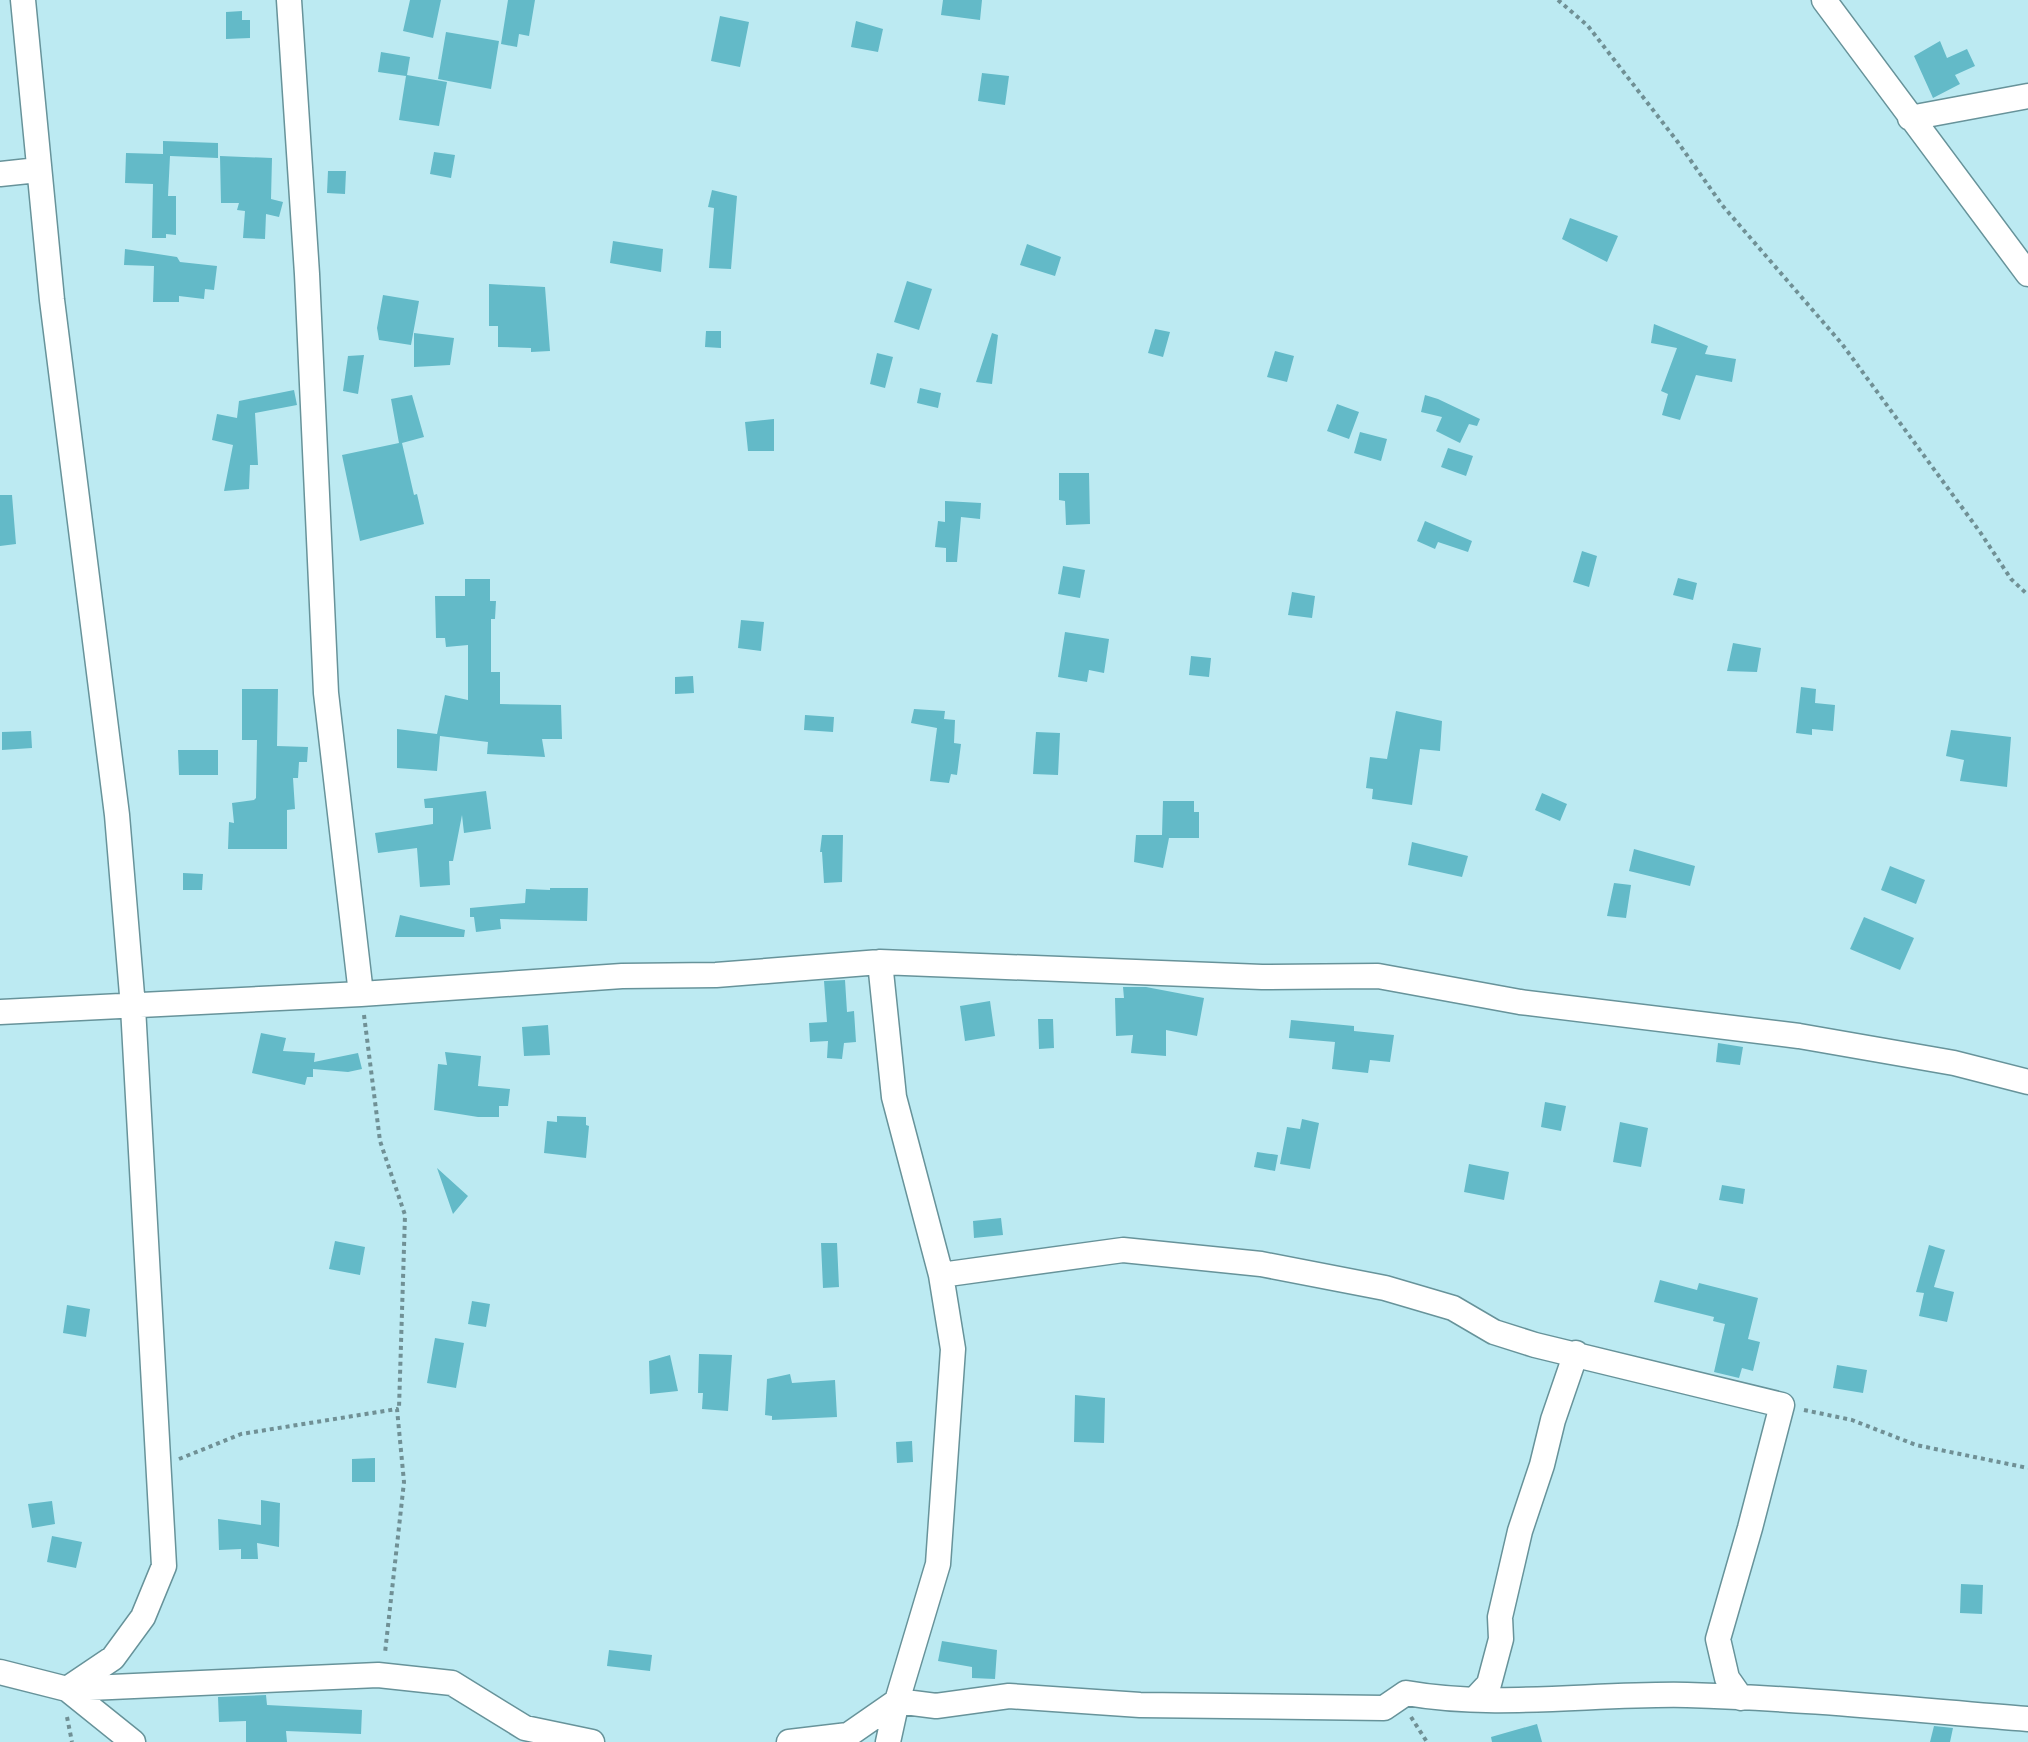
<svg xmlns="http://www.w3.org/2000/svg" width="2028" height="1742" font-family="'Libre Baskerville',serif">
<rect width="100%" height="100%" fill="#bceaf2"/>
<path fill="#63bac8" d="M410 0H441L433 38 403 31Z
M508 0H535L529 36 519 34 517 47 501 44Z
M943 0H982L980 20 941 15Z
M242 11V20H250V38L226 39V12Z
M720 16 749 22 740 67 711 61Z
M856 21 883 29 878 52 851 47Z
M446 32 499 41 491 89 438 79Z
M1940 41 1947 58 1967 49 1975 66 1955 75 1960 84 1933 98 1914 56Z
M381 52 410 57 407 75 447 82 439 126 399 120 406 76 378 72Z
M982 73 1009 76 1005 105 978 101Z
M163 141 218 143V158L170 156 168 196H176V235L166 234V238H152L153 184 125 183 126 153 163 154Z
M434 152 455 155 451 178 430 174Z
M220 156 272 158 271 199 283 202 279 217 266 214 265 239 243 238 245 211 237 210 239 203H221Z
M328 171H346L345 194 327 193Z
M712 190 737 196 731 269 709 268 714 208 708 207Z
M1570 218 1618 236 1607 262 1562 239Z
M613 241 663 249 661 272 610 263Z
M1027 244 1061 257 1055 276 1020 265Z
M125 249 177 257 180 262 217 266 214 290 205 289 204 299 179 296V302H153L154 266 124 265Z
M907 281 932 289 919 330 894 322Z
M489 284 545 287 550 351 531 352V348L498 347V326H489Z
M383 295 419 301 411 345 379 340 377 328Z
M1654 324 1708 346 1705 354 1736 359 1732 382 1696 375 1680 420 1662 415 1668 394 1661 391 1677 348 1651 343Z
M1155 329 1170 332 1163 357 1148 353Z
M706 331H721V348L705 347Z
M414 333 454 338 450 365 414 367Z
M992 333 998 335 992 384 976 382Z
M1275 351 1294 356 1287 382 1267 377Z
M877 353 893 357 885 388 870 384Z
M364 355 358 394 343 391 348 356Z
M920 388 941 393 938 408 917 403Z
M294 390 297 405 255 413 258 465H250L249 489 224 491 233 445 212 440 217 414 237 418 239 401Z
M412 395 424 437 402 443 414 495 417 494 424 524 360 541 342 455 399 443 391 399Z
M1425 395 1438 399 1480 419 1477 426 1469 424 1460 443 1436 431 1442 417 1421 412Z
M1337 404 1359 412 1349 439 1327 431Z
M774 419V451H748L745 422Z
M1360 432 1387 439 1381 461 1354 453Z
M1448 448 1473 456 1466 476 1441 467Z
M1059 473H1089L1090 524 1066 525 1065 501 1059 500Z
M0 495H12L16 544 0 546Z
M945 501 981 503 980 519 961 517 957 562H946V548L935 547 938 521 945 522Z
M1425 521 1472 541 1468 552 1438 542 1435 549 1417 541Z
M1582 551 1597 556 1589 587 1573 582Z
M1063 566 1085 570 1080 598 1058 594Z
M1678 578 1697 583 1693 600 1673 595Z
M465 579H490V601H496L495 619H491V672H500V704L561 705 562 739H542L545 757 487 754 488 742 440 736 437 771 397 768V729L437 734 445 695 468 700V645L446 647 445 638H436L435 596H465Z
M1292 592 1315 596 1312 618 1288 615Z
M741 620 764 622 761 651 738 648Z
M1065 632 1109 639 1104 673 1089 670 1087 682 1058 677Z
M1733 643 1761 648 1757 672 1727 671Z
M1191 656 1211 658 1209 677 1189 675Z
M693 676 694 693 675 694V677Z
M1801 687 1816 689 1815 703 1835 705 1833 731 1812 729V735L1796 733Z
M242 689H278L277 746 308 747 307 762H299L298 778H293L295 809 287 810V849H228L229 822 234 823 232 803 254 800 256 798 257 740H242Z
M914 709 945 711 944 719 955 720 954 743 961 744 957 775 951 774 949 783 930 781 937 728 911 723Z
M1396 711 1442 721 1440 751 1420 749 1412 805 1372 799 1373 789 1366 788 1370 757 1387 759Z
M805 715 834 717 833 732 804 730Z
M1951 730 2011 737 2007 787 1960 781 1964 760 1946 756Z
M31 731 32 748 2 750V732Z
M1036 732 1060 733 1058 775 1033 774Z
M178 750H218V775H179Z
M486 791 491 829 464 833 462 815 453 861H449L450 885 420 887 417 848 378 853 375 833 433 824V808H425L424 799Z
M1542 793 1567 804 1560 821 1535 810Z
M1163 801H1194V812H1199V838H1169L1163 868 1134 862 1136 835H1162Z
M822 835H843L842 882 824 883 822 852H820Z
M1412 842 1468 856 1462 877 1408 865Z
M1634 849 1695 866 1690 886 1629 871Z
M1890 866 1925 880 1916 904 1881 890Z
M183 873 203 874 202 890H183Z
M1614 883 1631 885 1626 918 1607 916Z
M550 888H588L587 921 500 919 501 929 476 932 474 917H470V908L525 903 526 889 550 890Z
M400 915 465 930 464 937H395Z
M1864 917 1914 938 1900 970 1850 949Z
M845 980 847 1012 854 1011 856 1042 844 1043 842 1059 827 1058 828 1041 810 1042 809 1023 827 1022 824 981Z
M1123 987H1146L1204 998 1197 1036 1166 1030V1056L1131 1053 1133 1035 1116 1036 1115 998H1124Z
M990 1001 995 1036 965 1041 960 1006Z
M1038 1019H1053L1054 1048 1039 1049Z
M1291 1020 1354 1026V1031L1394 1035 1390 1062 1370 1060 1368 1073 1332 1069 1335 1042 1289 1038Z
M548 1025 550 1055 524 1056 522 1027Z
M261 1033 286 1038 283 1051 315 1053 314 1062 358 1053 362 1069 348 1072 313 1069V1077H307L305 1085 252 1073Z
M1718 1043 1743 1047 1740 1065 1716 1062Z
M445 1052 481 1056 478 1086 510 1089 508 1106H499V1117H478L434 1110 438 1064 447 1065Z
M1545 1102 1566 1106 1561 1131 1541 1127Z
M557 1116 586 1117V1125L589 1126 586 1158 544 1153 547 1121 557 1122Z
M1302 1119 1319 1123 1310 1169 1280 1164 1287 1127 1300 1129Z
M1620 1122 1648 1128 1641 1167 1613 1162Z
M1257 1152 1278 1155 1275 1171 1254 1167Z
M1469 1164 1509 1172 1504 1200 1464 1192Z
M437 1168 468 1196 453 1214Z
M1722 1185 1745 1189 1743 1204 1719 1200Z
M1001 1218 1003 1235 974 1238 973 1221Z
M335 1241 365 1247 360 1275 329 1269Z
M821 1243H837L839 1287 823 1288Z
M1929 1245 1945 1250 1934 1287 1954 1292 1947 1322 1919 1316 1924 1293 1916 1292Z
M1660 1280 1697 1290 1699 1283 1758 1298 1748 1339 1760 1342 1753 1371 1742 1368 1739 1378 1714 1372 1725 1324 1713 1321 1714 1317 1654 1302Z
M472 1301 490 1304 486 1327 468 1324Z
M67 1305 90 1309 86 1337 63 1333Z
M435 1338 464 1343 456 1388 427 1383Z
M699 1354 732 1355 728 1411 702 1409 703 1393H698Z
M670 1355 678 1391 650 1394 649 1361Z
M1837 1365 1867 1370 1863 1393 1833 1388Z
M790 1374 792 1383 835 1380 837 1417 772 1420V1416L765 1415 767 1379Z
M1075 1395 1105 1398 1104 1443 1074 1442Z
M912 1441 913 1462 897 1463 896 1442Z
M375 1458V1482H352V1459Z
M261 1500 280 1503 279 1547 257 1543 258 1559H241V1549L219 1550 218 1519 261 1525Z
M52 1501 55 1524 32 1528 28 1504Z
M52 1536 82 1542 76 1568 47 1562Z
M1961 1584 1983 1585 1982 1614 1960 1613Z
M942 1641 997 1650 995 1679 972 1678V1667L938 1661Z
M609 1650 652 1655 650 1671 607 1666Z
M266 1695 267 1705 362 1710 361 1734 286 1731 287 1742H246V1721L219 1722 218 1697Z
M1537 1724 1542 1742H1492L1491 1737Z
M1934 1726 1953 1728 1950 1742H1930Z"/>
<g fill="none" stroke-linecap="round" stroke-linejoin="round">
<g stroke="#67939a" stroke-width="27">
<path id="minor" d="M23 0 52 300 117 815 133 1007 164 1566 143 1617 113 1658 67 1689
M289 0 307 274 326 693 361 994
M1824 0 2028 274
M1910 118 2028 96
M0 174 38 170
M880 962 894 1097 941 1275 953 1349 938 1564 897 1701 936 1706 1009 1696 1140 1705 1384 1708 1406 1693C1496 1709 1595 1693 1687 1695 1800 1698 1915 1710 2028 1719
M0 1012 361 994 622 976 716 975 880 962 1262 977 1378 976 1520 1002 1799 1036 1954 1063 2028 1082
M941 1275 1123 1250 1261 1264 1385 1288 1453 1308 1494 1332 1535 1345 1782 1405 1750 1528 1718 1639 1727 1678 1741 1698
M0 1672 67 1689 378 1675 452 1683 525 1728 592 1742
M67 1689 133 1742
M1475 1699 1489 1684 1501 1639 1500 1617 1520 1531 1542 1465 1553 1420 1576 1353
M789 1742 848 1735 897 1701 888 1742"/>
</g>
<path stroke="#709095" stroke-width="4" stroke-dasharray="4 4" stroke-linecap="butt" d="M1558 0 1588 26 1677 141 1722 205 1842 344 1980 532 2011 579 2028 595
M364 1015 380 1141 405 1215 399 1408
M1804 1410 1852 1420 1916 1445 2028 1468
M179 1459 241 1434 397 1409 404 1482 385 1653
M67 1717 72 1742
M1411 1717 1427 1742"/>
<use href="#minor" stroke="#fff" stroke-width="24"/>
</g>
</svg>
